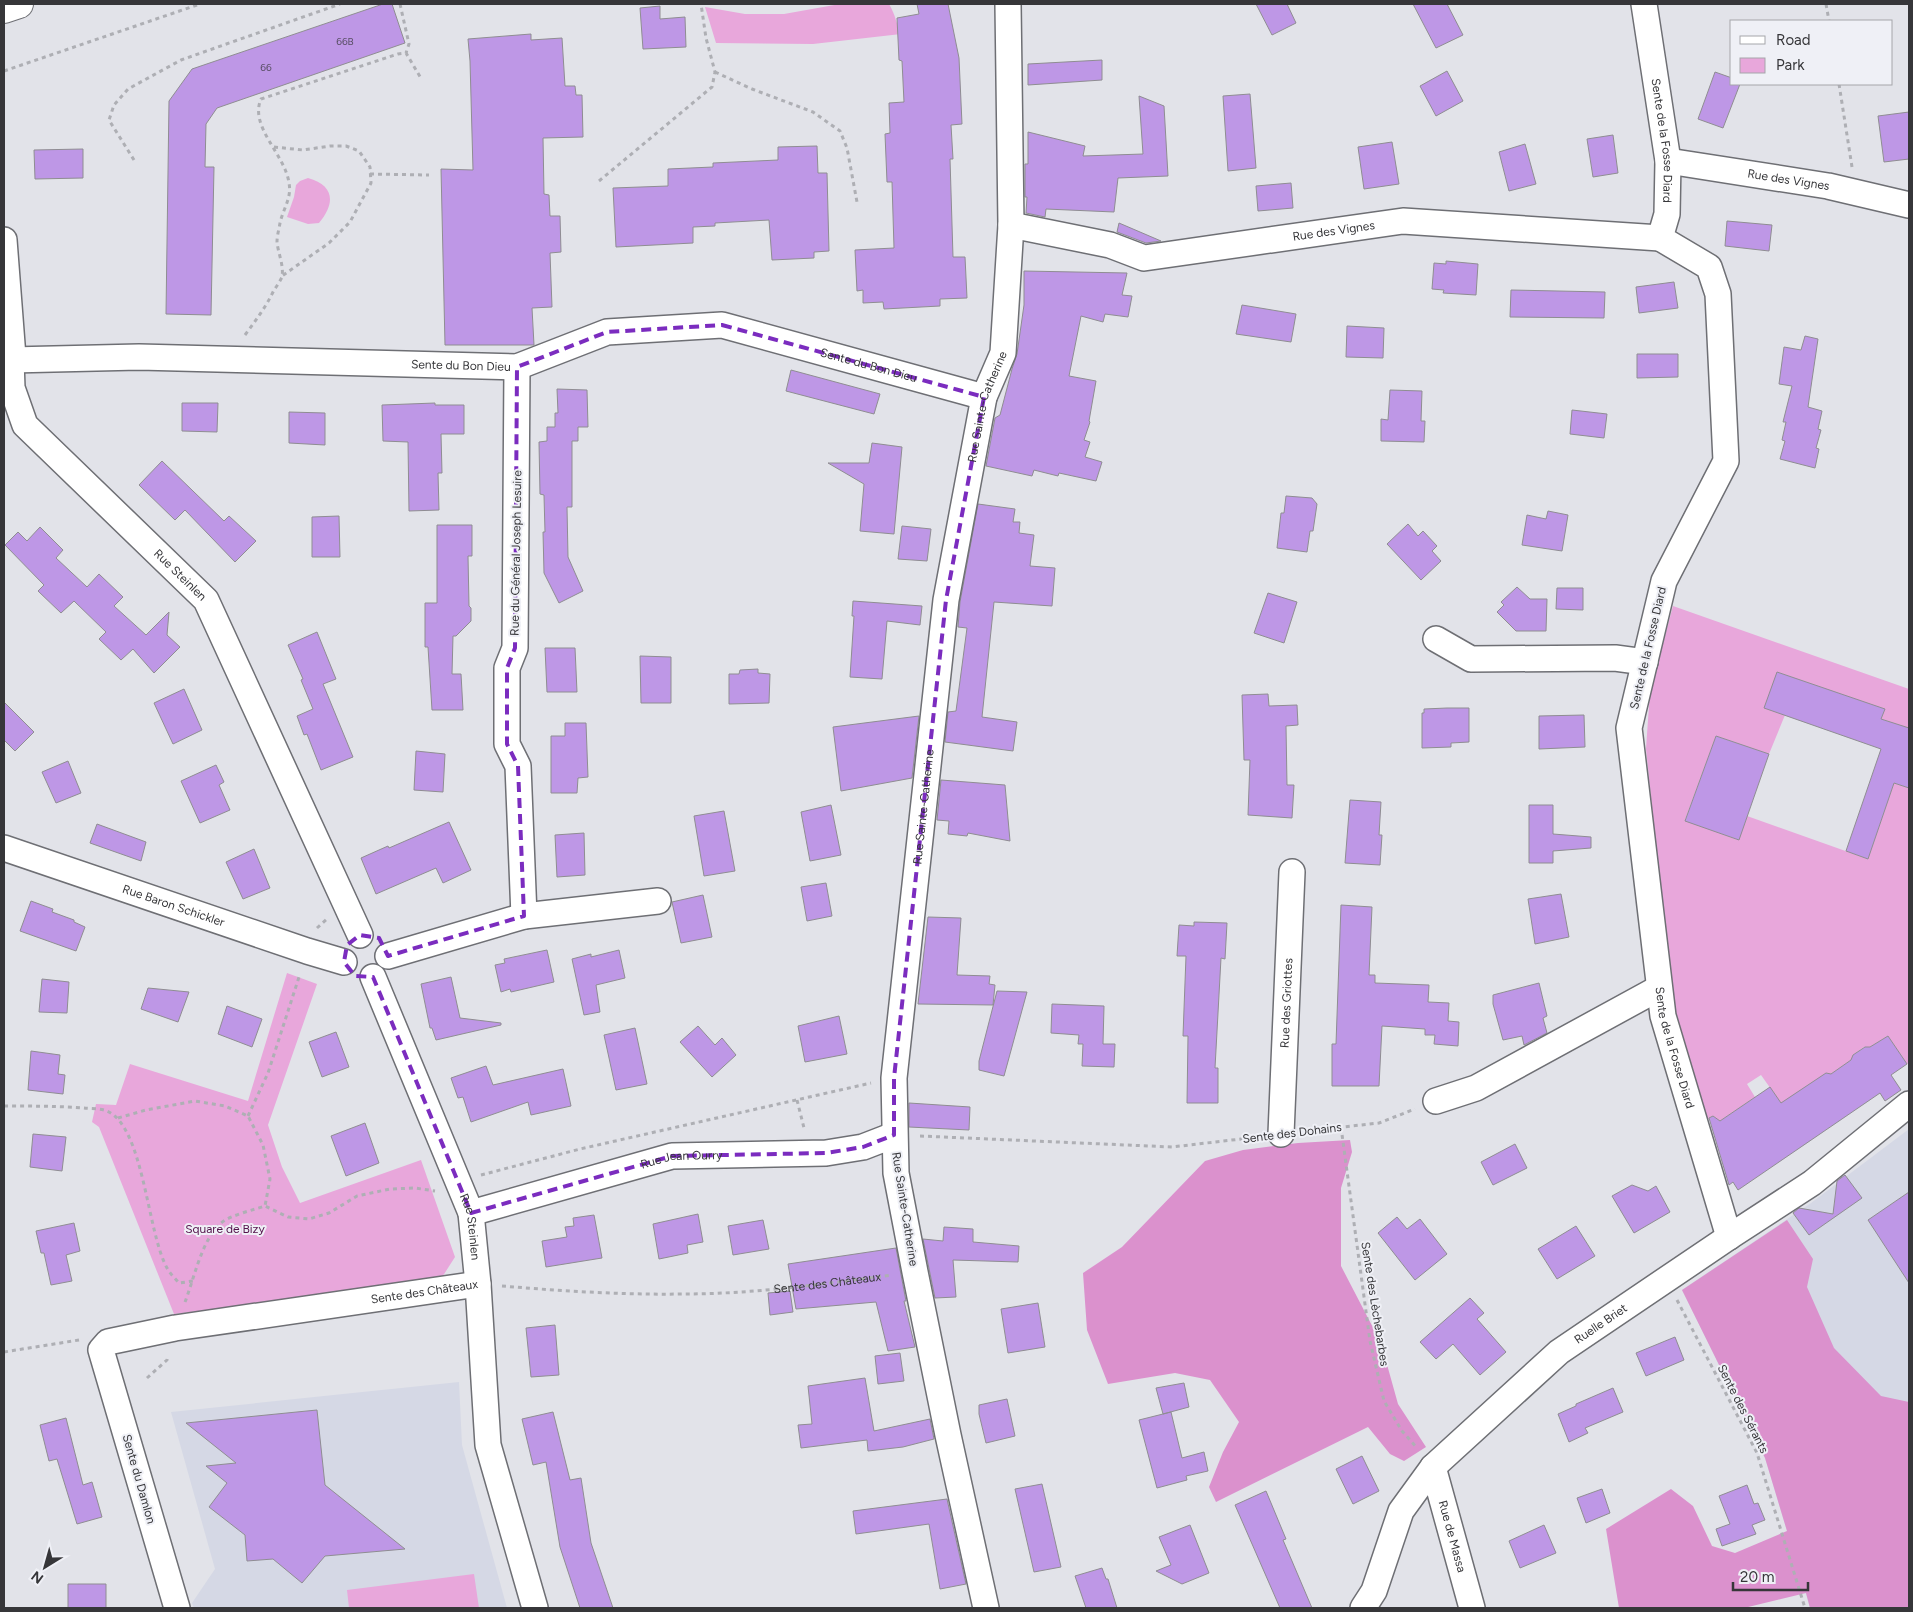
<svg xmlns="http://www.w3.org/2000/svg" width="1913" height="1612" font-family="Figtree,sans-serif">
<rect width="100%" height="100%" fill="#e2e3e9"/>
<path fill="#d5d8e5" d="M1909 1129V1608H1810L1765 1458 1682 1290 1811 1203Z
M459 1382 462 1445 507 1608H194L192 1603 215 1569 171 1412Z"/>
<path fill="#e8a7db" d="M840 4H889C896 16 896 23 901 34L813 44 716 43 705 7 745 14H784Z
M308 178C334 185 336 203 319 223L308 224 287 217 294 197 296 185 300 181Z
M1673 606 1909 689V729L1881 719 1884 709 1777 672 1785 715 1769 754 1716 736 1685 820 1738 840 1747 816 1868 859 1894 783 1909 788V1063L1907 1064 1888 1036 1870 1047H1864L1853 1055 1851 1060 1831 1074 1826 1073 1801 1090 1783 1106 1761 1075 1747 1084 1755 1097 1720 1121 1713 1116 1701 1124 1671 993 1646 749 1650 691Z
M287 973 317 984 268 1125 282 1167 300 1203 421 1160 455 1257 439 1282 174 1314 99 1127 92 1122 96 1104 116 1105 130 1064 248 1101Z
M474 1574 479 1608H349L347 1590Z"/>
<path fill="#db91cd" d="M1350 1140 1352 1152 1341 1188V1266L1381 1343 1398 1404 1426 1447 1404 1461 1390 1454 1368 1427 1216 1502 1209 1487 1223 1452 1239 1422 1210 1380 1175 1373 1108 1384 1087 1330 1083 1273 1122 1247 1205 1161 1243 1150 1298 1143Z
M1787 1220 1813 1259 1807 1287 1834 1348 1881 1396 1909 1402V1608H1810L1806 1593 1744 1608H1619L1606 1529 1671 1489 1693 1506 1712 1546 1735 1553 1787 1531 1765 1458 1682 1290Z"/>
<path fill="#be97e6" stroke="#8f8d92" d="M383 4H392L405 43 217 108 206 124 205 167H214L211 315 166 314 169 101 192 69Z
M917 4H948L959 58 962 124 951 125 953 159H950L953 257H965L967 298 940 299V306L884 309 883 302 863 303V290L857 291 855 250 894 248 892 182H887L885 134 890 133 889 103 904 102 902 61 899 60 897 18 919 14Z
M1256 4H1287L1296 23 1272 35Z
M1413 4H1447L1463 35 1436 48Z
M660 6V19L685 17 686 47 643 49 640 8Z
M531 34V40L562 38 565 86H575L576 95H582L583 137 543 138 544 194 549 195 550 216H560L561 252 550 253 552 307 532 308 534 345H445L441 169 473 170 470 61 468 39Z
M1102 60V80L1028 85V64Z
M1447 71 1463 101 1436 116 1420 86Z
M1715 72 1732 78V84H1740L1723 128 1698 119Z
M1250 94 1256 168 1228 171 1223 96Z
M1139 96 1164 106 1168 176 1118 178 1114 212 1046 209 1045 217 1026 213 1027 197H1025V164H1028V132L1085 146 1083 156 1143 154Z
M1909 112V159L1884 162 1878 116Z
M1613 135 1618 173 1593 177 1587 139Z
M1392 142 1399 184 1364 189 1358 147Z
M1525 144 1536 184 1509 191 1499 152Z
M817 146 818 173H827L829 251 814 252V258L772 260 769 220 715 223V226L693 227V243L616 247 613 188 668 186V169L713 167V163L778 160V147Z
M83 149V178L35 179 34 150Z
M1291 183 1293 208 1258 211 1256 186Z
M1727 221 1772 225 1769 251 1725 246Z
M1119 223 1161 241 1146 243 1117 232Z
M1446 261 1478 264 1476 295 1443 293 1444 290 1432 289 1434 263 1446 264Z
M1024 271 1127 273 1122 295 1132 296 1128 317 1105 314 1103 322 1081 316 1069 376 1096 381 1089 421 1090 422 1084 440 1090 442 1085 457 1102 462 1096 481 1059 473 1058 476 1034 470 1032 476 986 466 995 418 1000 415 1012 369 1017 354 1024 305Z
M1674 282 1678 308 1639 313 1636 287Z
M1511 290 1605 292 1604 318 1510 317Z
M1242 305 1296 314 1291 342 1236 334Z
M1347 326 1384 328 1383 358 1346 357Z
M1805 336 1818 339 1808 407 1822 411 1818 429 1821 430 1816 448 1819 449 1815 468 1780 459 1785 441 1782 440 1786 422H1783L1792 386 1779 384 1784 347 1801 350Z
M1637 354H1678V377L1637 378Z
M791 370 880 394 874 414 786 391Z
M557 389 587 390 588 427H578V441H572V507H567L568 557 583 591 559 603 544 573 543 532H545L544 495 540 494 539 442 547 441V427H555V413H558Z
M1390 390 1422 391 1421 421H1425L1424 442 1381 441V419L1388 420Z
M182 403H218L217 432 182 431Z
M435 403V405H464V434H441L442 473H438L439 510 409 511 408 442 383 441 382 405Z
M1572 410 1607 414 1604 438 1570 434Z
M289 412 325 413V445L289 443Z
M872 443 902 447 894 534 860 531 864 484 828 463H869Z
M162 461 224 521 229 516 256 541 235 562 185 510 175 520 139 485Z
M1286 496 1312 498 1317 504 1313 531H1310L1307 552 1277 548 1281 513H1284Z
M978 504 1015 509 1013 522H1020L1019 533 1034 535 1030 566 1055 568 1052 606 994 602 982 717 1017 722 1013 751 945 742 948 712 956 711 967 628 958 627 960 602Z
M1548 511 1568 515 1562 551 1522 545 1527 515 1546 519Z
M339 516 340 557H312V517Z
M1408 524 1418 536 1423 531 1437 546 1432 551 1441 561 1421 580 1387 544Z
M437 525H472V556H468L469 606 471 608V621L456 636H453L452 674H461L463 710H432L428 647H425V603H437Z
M902 526 931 529 927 561 898 559Z
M40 527 63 550 56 558 87 587 99 574 123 597 114 606 146 635 169 612 167 635 180 647 154 673 133 649 121 660 99 639 106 632 74 601 61 613 38 591 44 585 5 545 18 532 27 541Z
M1517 587 1530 599H1547L1546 631H1516L1497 612 1504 605 1501 602Z
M1557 588H1583V610L1556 609Z
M1268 593 1297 602 1284 643 1254 633Z
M853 601 922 606 920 625 887 621 882 679 850 677 854 616H852Z
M317 632 336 679 323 684 353 757 321 770 307 734 304 735 297 716 313 709 301 680 303 679 288 645Z
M545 648H575L577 692H547Z
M640 656 671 657V703H641Z
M758 669V673L770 674 769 703 729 704V674H739L740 670Z
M1777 672 1885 709 1881 719 1909 728V788L1894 783 1868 859 1846 851 1881 749 1764 708Z
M184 689 202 730 173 744 154 703Z
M1268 694 1269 706 1297 705 1298 725 1286 726 1287 785H1294L1292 818 1248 815 1250 760H1244L1242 695Z
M4 702 34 732 15 751 4 740Z
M1447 708H1469V742L1451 743V747L1422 748V713H1424V709Z
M1584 715 1585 747 1539 749V716Z
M919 716 912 778 841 791 833 727Z
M565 723H586L588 777 578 778 577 793H551V736H565Z
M1716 736 1769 754 1739 840 1685 821Z
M416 751 445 754 443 792 414 790Z
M68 761 81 793 56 803 42 772Z
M216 765 224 782 219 785 230 810 200 823 181 781Z
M941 780 1005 785 1010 841 968 833 967 836 948 834 949 821 937 820Z
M1350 800 1381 802 1379 835H1382L1380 865 1345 863Z
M831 805 841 855 810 861 801 812Z
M1529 805H1553V834L1591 837V848L1553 851V863H1529Z
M724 811 735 871 704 876 694 816Z
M449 822 471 870 443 883 436 868 376 894 361 858 388 846 389 848Z
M97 824 146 842 141 861 90 843Z
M584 833 585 875 557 877 555 835Z
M254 849 270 888 243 899 226 862Z
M826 883 832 916 807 921 801 887Z
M1561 894 1569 937 1535 944 1528 899Z
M703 895 712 937 681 943 672 902Z
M31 901 53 909 52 912 74 920V922L85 927 76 951 20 931Z
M1341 905 1372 907 1369 975H1375V983L1429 985 1428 1002 1449 1003 1448 1021 1459 1022 1458 1046 1434 1044 1435 1035H1425V1029L1382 1026 1379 1086H1332V1044H1336Z
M928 917 961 918 957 975 990 976 989 984 995 985 993 1005 918 1004Z
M1194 922 1227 923 1225 959 1221 958 1215 1068H1218V1103H1187L1188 1036H1183L1186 956H1177L1179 925 1194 926Z
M547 950 554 982 511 992 510 989 501 992 495 965 505 963 504 959Z
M619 950 625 978 596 985 600 1012 584 1015 572 959 591 954V957Z
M451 977 460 1018 501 1023V1025L436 1040 432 1028H430L421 984Z
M42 979 69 982 67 1013 39 1012Z
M1539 983 1547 1016 1543 1018 1547 1033 1524 1045 1522 1036 1503 1040 1493 1004V995Z
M148 988 189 992 178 1022 141 1009Z
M997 991 1027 992 1004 1076 979 1070V1061Z
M1052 1004 1104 1006 1103 1044H1115L1114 1067 1082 1066 1083 1044H1078L1079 1035 1051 1033Z
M227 1006 262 1019 252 1047 218 1034Z
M839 1016 847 1054 805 1062 798 1026Z
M698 1026 715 1045 722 1038 736 1055 712 1077 680 1042Z
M635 1028 647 1084 616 1090 604 1035Z
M336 1032 349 1067 322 1077 309 1042Z
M1888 1036 1907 1064 1891 1075 1901 1090 1885 1101 1880 1093 1738 1190 1733 1182 1729 1185 1709 1118 1713 1116 1720 1121 1770 1087 1781 1103 1826 1073 1831 1074 1851 1060 1853 1055 1865 1047H1870Z
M31 1051 60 1055 58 1074 65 1075 63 1094 28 1090Z
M486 1066 493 1085 563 1069 571 1106 531 1115 528 1102 471 1122 463 1097 458 1098 451 1078Z
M909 1103 970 1107 969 1130 909 1127Z
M365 1123 379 1163 346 1176 331 1136Z
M33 1134 66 1137 62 1171 30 1167Z
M1515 1144 1527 1168 1493 1185 1481 1162Z
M1845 1175 1862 1198 1809 1235 1793 1213 1799 1208 1833 1214 1837 1181Z
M1632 1185 1648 1191 1656 1186 1670 1212 1634 1233 1612 1196Z
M1909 1192V1283L1868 1220Z
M698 1214 703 1242 687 1245 688 1253 659 1259 653 1224Z
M594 1215 602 1258 546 1267 542 1241 567 1237 565 1227 574 1226 573 1218Z
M1397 1217 1407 1229 1420 1219 1447 1254 1415 1280 1378 1233Z
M763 1220 769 1249 733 1255 728 1226Z
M74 1223 80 1251 66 1255 72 1281 51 1285 44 1253H41L36 1231Z
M1576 1226 1595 1256 1557 1279 1538 1249Z
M944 1227 973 1229V1242L1019 1246 1018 1262 953 1260 956 1297 935 1298 923 1239 943 1241Z
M896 1248 906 1301H904L915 1347 888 1351 876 1302 796 1309 788 1264Z
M790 1291 793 1312 770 1315 768 1293Z
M1470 1298 1484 1313 1477 1319 1506 1352 1480 1375 1453 1344 1436 1359 1420 1342Z
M1038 1303 1045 1347 1008 1353 1001 1309Z
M555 1325 559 1375 531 1377 526 1328Z
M1675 1337 1684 1360 1646 1376 1636 1353Z
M900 1353 904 1381 878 1384 875 1356Z
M865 1378 874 1431 930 1419 934 1439 903 1447 868 1451 867 1440 801 1448 798 1425 812 1424 808 1386Z
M1184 1383 1189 1407 1163 1414 1156 1388Z
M1613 1388 1623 1412 1585 1428 1588 1433 1569 1442 1558 1414 1576 1406V1404Z
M1007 1399 1015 1436 986 1443 979 1414V1405Z
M317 1410 325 1485 405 1549 325 1556 302 1583 273 1559 247 1561 245 1535 209 1507 227 1483 206 1466 236 1463 186 1423Z
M553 1412 570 1480 581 1478 591 1543 613 1608H580L560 1547 546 1462 533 1465 522 1419Z
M1171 1412 1182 1458 1204 1452 1208 1471 1186 1476 1187 1480 1157 1488 1139 1420Z
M66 1418 83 1485 92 1482 102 1517 77 1524 57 1459 49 1461 40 1425Z
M1362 1456 1379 1491 1353 1504 1336 1469Z
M1042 1484 1061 1567 1034 1572 1015 1489Z
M1747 1485 1754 1504 1758 1503 1765 1520 1752 1525 1756 1534 1722 1546 1716 1529 1730 1524 1719 1496Z
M1602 1489 1610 1513 1586 1523 1577 1498Z
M1266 1491 1286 1539 1283 1540 1312 1608H1280L1235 1505Z
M947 1499 966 1584 940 1589 929 1524 856 1534 853 1511Z
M1190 1525 1209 1573 1182 1584 1156 1571 1171 1565 1159 1537Z
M1544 1525 1556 1553 1520 1568 1509 1541Z
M1102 1568 1106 1579H1108L1117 1608H1086L1075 1576Z
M68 1584H106V1608H68Z"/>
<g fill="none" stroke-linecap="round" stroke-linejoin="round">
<g stroke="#6e6f74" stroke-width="28">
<g id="minor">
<path id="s2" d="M1644 4 1668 161 1667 214 1660 238 1709 267 1718 294 1726 461 1664 581 1629 728 1663 1016 1729 1237"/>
<path id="s3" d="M1668 161 1828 186 1909 205"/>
<path id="s4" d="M1011 225 1110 245 1144 258 1403 221 1660 238"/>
<path id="s5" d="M4 240 13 357 11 360 12 388 25 425 206 600 360 935"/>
<path id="s6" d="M11 360 139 357 517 367 607 332 722 325 984 397"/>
<path d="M517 367 515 648 507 668V744L518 766 524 916"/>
<path d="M1436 639 1471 659 1615 658 1645 662"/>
<path id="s7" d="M4 848 307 951 344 962"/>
<path d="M388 956 524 916 658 901"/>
<path id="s8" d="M373 977 471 1213 478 1284 488 1445 535 1608"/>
<path d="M1436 1101 1476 1088 1659 988"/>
<path id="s9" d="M1281 1134 1292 872"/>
<path id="s10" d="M471 1213 672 1156 826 1153 863 1147 894 1135"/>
<path id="s11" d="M1433 1467 1472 1608"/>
<path id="s12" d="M177 1608 101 1350 108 1342 175 1328 478 1284"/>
<path id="s13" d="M986 1608 948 1435 915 1272 896 1173 894 1078 946 600 984 397 1003 353 1011 225 1008 4"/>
<path id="s14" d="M1363 1608 1374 1591 1401 1511 1433 1467 1559 1352 1729 1237 1812 1183 1909 1104"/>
</g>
</g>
<g stroke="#6e6f74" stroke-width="30">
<path id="major" d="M4 9 19 4"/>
</g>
<g stroke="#aeafb4" stroke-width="3" stroke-dasharray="4 4" stroke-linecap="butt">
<path d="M400 4 409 44 406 53"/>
<path d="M1826 4 1829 21"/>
<path d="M4 71 200 4"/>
<path d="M715 72 752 89 813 112 840 131 847 148 857 202"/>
<path d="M1839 84 1852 167"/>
<path d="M274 147 303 150 330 146H346L359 151 370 167 371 183 350 222 329 243 282 276"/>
<path d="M134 160 109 120 114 105 128 89 181 60 340 4"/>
<path d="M370 174 429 175"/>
<path d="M599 181 712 87 715 72 706 38 701 4"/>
<path d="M245 335C256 320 266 307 274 290 277 286 280 281 282 277 284 265 278 253 277 242 277 236 279 229 280 223 283 209 292 198 289 183 285 154 249 127 261 99L398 54 406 53 422 80"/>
<path d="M317 928 327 919"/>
<path d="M797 1100 804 1128"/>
<path d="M4 1106C31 1106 57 1106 84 1108 91 1109 100 1108 107 1111 144 1127 147 1232 167 1268 170 1274 175 1278 179 1283L193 1281"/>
<path d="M248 1116 268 1073 300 974"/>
<path d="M118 1118 146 1110 195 1101 225 1106 248 1116 263 1145 270 1179 265 1206"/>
<path d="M1341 1127 1370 1341 1384 1401 1402 1431 1417 1448"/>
<path d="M1306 1131 1379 1123 1415 1109"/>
<path d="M920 1136 1172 1147 1258 1137"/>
<path d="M481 1175 580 1149 871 1083"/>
<path id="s1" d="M502 1286C562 1291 623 1295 684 1294 753 1294 823 1284 892 1275"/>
<path d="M1677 1300 1757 1453 1805 1608"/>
<path d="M185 1302C194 1279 202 1239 221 1223 231 1215 253 1210 265 1206L288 1217 309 1219 329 1213 357 1196 390 1189 415 1188 435 1191"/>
<path d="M4 1352 79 1340"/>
<path d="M147 1378 167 1360 168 1355"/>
</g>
<use href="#minor" stroke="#fff" stroke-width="25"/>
<use href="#major" stroke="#fff" stroke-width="28"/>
</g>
<path fill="none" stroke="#7b2cbf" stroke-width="4" stroke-dasharray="10 6" stroke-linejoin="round" d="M722 325 984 397 946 600 894 1078V1135L863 1147 826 1153 672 1156 471 1213 373 977 355 976 344 962 347 945 360 935 379 938 388 956 524 916 518 766 507 744V668L515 648 517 367 607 332Z"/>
<g text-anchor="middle" stroke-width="4" stroke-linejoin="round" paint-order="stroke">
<g font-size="10" fill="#584e64">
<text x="345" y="45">66B</text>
<text x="266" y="71">66</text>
</g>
<g font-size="12" fill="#363639" stroke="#eff0f6">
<text dy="4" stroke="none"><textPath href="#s2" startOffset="138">Sente de la Fosse Diard</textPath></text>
<text dy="4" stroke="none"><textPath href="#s3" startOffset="122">Rue des Vignes</textPath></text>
<text dy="4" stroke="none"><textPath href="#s4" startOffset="329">Rue des Vignes</textPath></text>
<text dy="4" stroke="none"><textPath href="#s6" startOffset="450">Sente du Bon Dieu</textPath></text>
<text dy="4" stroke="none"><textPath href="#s6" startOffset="870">Sente du Bon Dieu</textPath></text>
<text dy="4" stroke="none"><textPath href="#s13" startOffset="1218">Rue Sainte-Catherine</textPath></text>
<text transform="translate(516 553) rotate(-89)" y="4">Rue du Général Joseph Lesuire</text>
<text dy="4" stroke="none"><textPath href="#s5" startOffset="404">Rue Steinlen</textPath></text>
<text transform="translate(1648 648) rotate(-77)" y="4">Sente de la Fosse Diard</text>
<text dy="4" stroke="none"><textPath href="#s13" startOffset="812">Rue Sainte-Catherine</textPath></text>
<text dy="4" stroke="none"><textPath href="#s7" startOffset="179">Rue Baron Schickler</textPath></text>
<text dy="4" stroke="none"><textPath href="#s9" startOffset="131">Rue des Griottes</textPath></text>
<text dy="4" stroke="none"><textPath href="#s2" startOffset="1099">Sente de la Fosse Diard</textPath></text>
<text transform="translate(1292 1133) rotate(-7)" y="4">Sente des Dohains</text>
<text dy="4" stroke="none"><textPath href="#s10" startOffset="218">Rue Jean Ourry</textPath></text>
<text transform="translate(905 1209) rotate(81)" y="4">Rue Sainte-Catherine</text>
<text dy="4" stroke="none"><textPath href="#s8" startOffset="269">Rue Steinlen</textPath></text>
<text dy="4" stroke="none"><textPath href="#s1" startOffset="326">Sente des Châteaux</textPath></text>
<text dy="4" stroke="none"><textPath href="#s12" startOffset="600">Sente des Châteaux</textPath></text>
<text transform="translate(1375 1304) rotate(81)" y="4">Sente des Lèchebarbes</text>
<text dy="4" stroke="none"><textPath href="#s14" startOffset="380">Ruelle Briet</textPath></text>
<text transform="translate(1743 1409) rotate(63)" y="4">Sente des Sérants</text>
<text transform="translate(139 1479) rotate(74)" y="4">Sente du Damlon</text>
<text dy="4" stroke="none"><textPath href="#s11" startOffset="72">Rue de Massa</textPath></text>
</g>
<g font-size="12" fill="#54134c" stroke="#eff0f6">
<text x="225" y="1233">Square de Bizy</text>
</g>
</g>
<rect width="1913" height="1612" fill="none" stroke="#363639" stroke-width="10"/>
<rect x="1730" y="20" width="162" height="65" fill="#eff0f6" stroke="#a5a6aa"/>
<rect x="1740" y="36" width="25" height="8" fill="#ffffff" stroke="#a5a6aa"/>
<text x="1776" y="45" font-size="15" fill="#363639">Road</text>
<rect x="1740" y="58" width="25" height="15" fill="#e8a7db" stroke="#a5a6aa"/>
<text x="1776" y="70" font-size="15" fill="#363639">Park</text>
<g transform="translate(45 1567) rotate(217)" stroke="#eff0f6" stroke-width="4" paint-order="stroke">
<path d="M0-4L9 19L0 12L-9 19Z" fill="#363639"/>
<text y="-8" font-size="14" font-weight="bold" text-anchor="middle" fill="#363639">N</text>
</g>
<path d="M1733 1582v8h75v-8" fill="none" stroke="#363639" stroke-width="2.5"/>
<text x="1740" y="1582" font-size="15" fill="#363639" stroke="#eff0f6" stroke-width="4" paint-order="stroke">20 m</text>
</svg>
